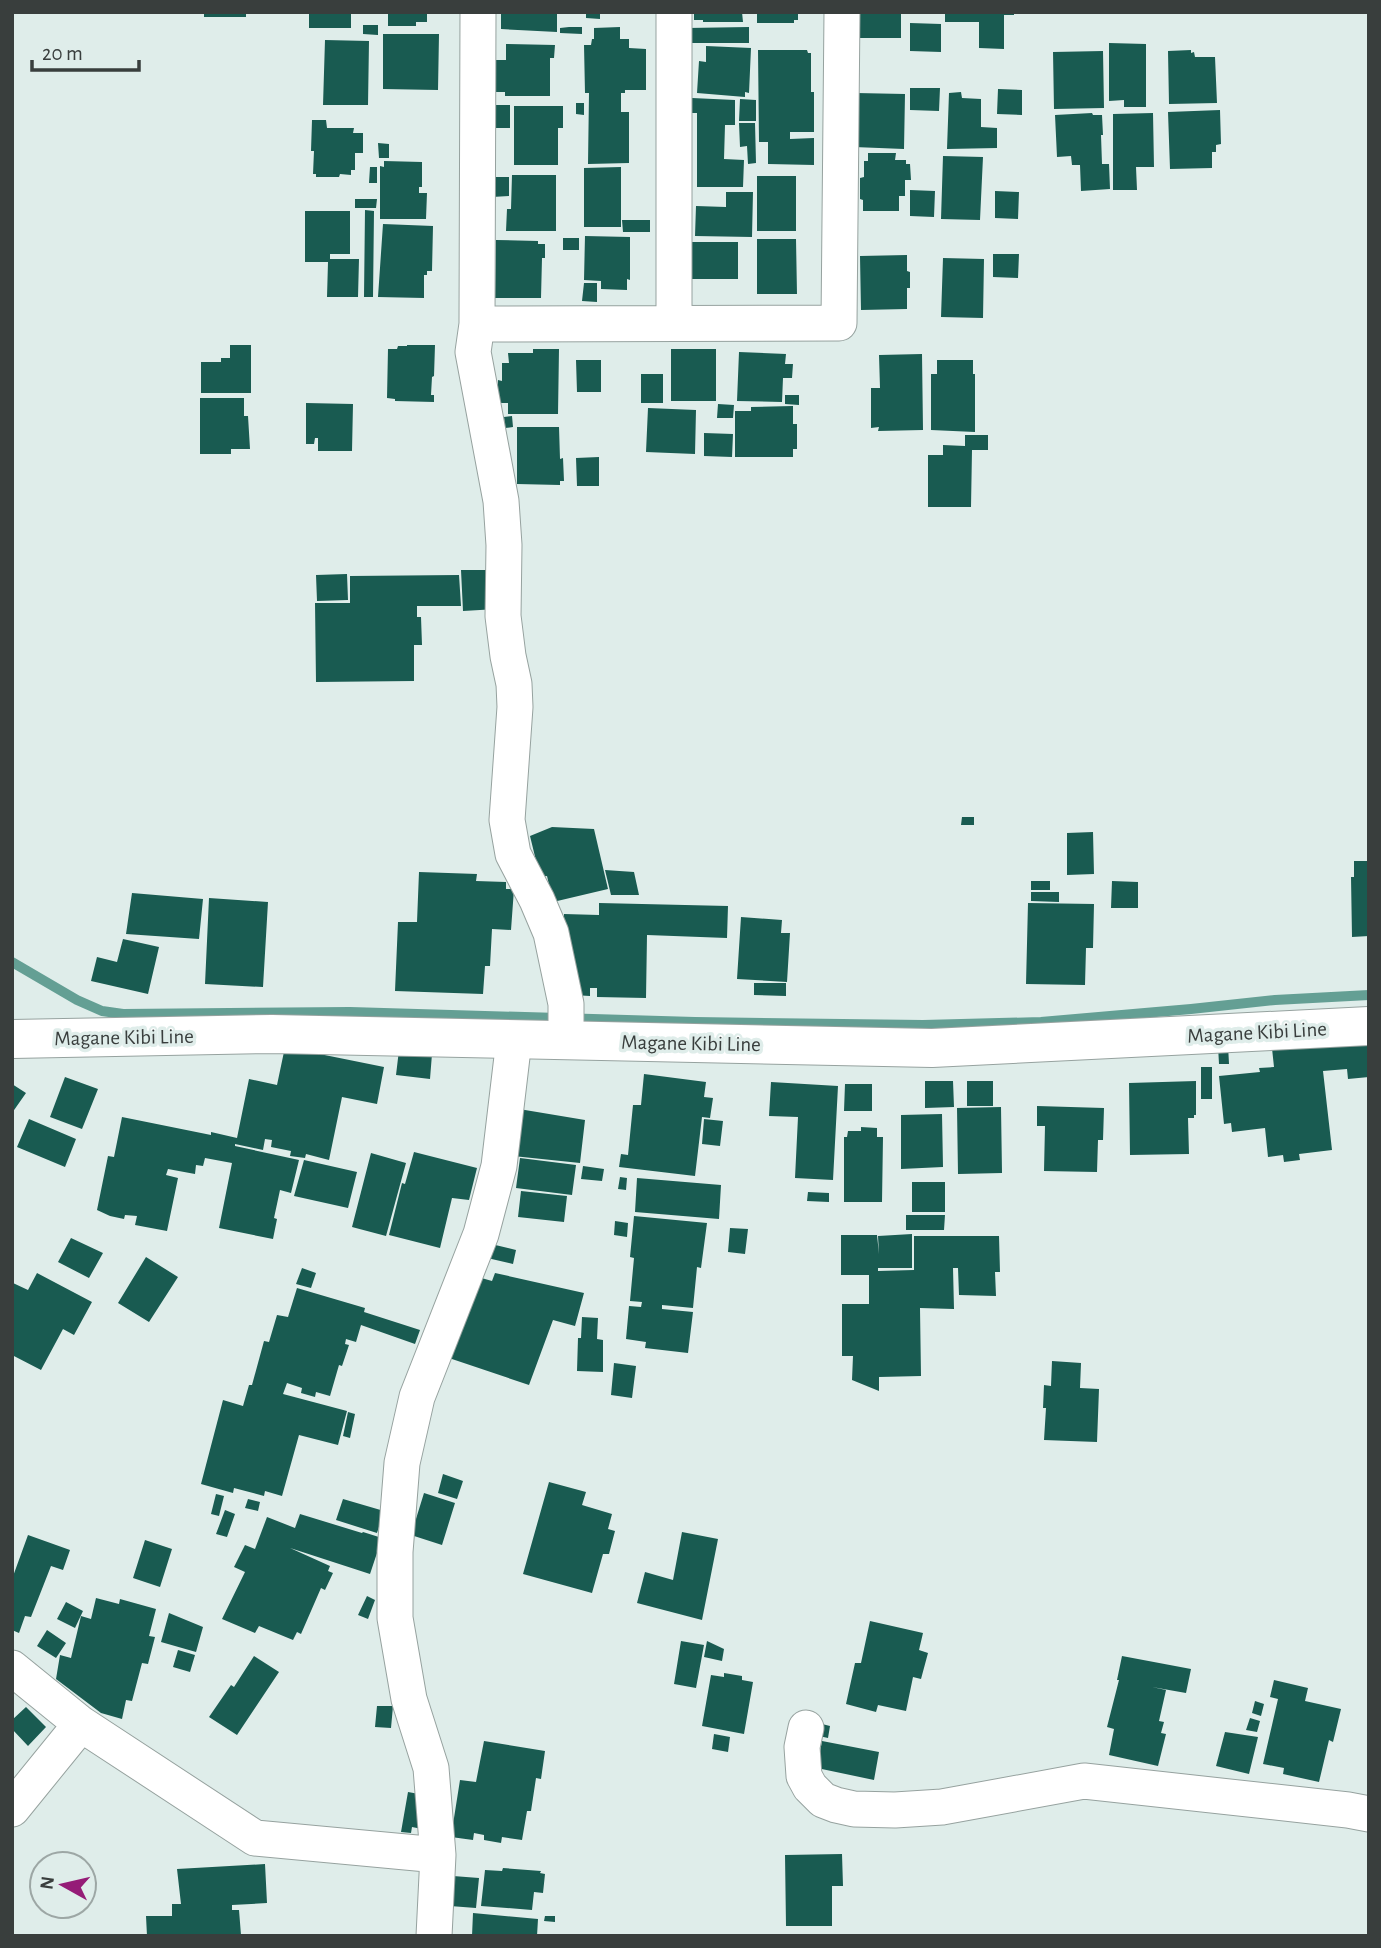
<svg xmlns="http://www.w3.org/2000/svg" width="1381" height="1948" font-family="'Alegreya Sans',sans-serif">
<rect width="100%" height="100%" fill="#dfedea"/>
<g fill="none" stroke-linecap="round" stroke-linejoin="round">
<path stroke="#649f94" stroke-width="10" d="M12 962 77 1000 102 1011 123 1014 350 1012 695 1022 923 1025 1041 1022 1191 1009 1275 1000 1369 995"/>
</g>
<path fill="#195b51" d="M204 12H246V17H204Z
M309 12H351V28H309Z
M388 12H427V22H416V26H388Z
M501 12H557V32L501 29Z
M586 12H600V19L586 18Z
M694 12H742L743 22H703V20H694Z
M757 12H798V20H794V23H757Z
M859 12H901V38H859Z
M945 12H1014V15H1004V49L979 48V22H945Z
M910 23 941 24V52L910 51Z
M363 25H378V35L363 34Z
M569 27H582V34L560 33V28Z
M620 27V39H629V48L646 49V90H625V93H621V112H629V163L588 164 589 93H585L584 45H591L592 39H594V28Z
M749 27V43H687V28Z
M383 34H439L438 90 383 89Z
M325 40 369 41 368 105H323Z
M1109 43 1146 44V107H1124V100L1109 101Z
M506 44 555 45 554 58H550V96H505V92H492V60H506Z
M706 46 751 48 749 93 745 92V97L697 93 699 61 706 62Z
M758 50H807L808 53H811V92H814V132H790V139L814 138V165L768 164V142H759Z
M1191 50V53L1194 52 1195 57H1215L1217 103 1169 104 1168 51Z
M1103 51 1104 108 1054 109 1053 52Z
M910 88H940L939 111 910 110Z
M998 89 1022 90V115L997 114Z
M961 92 962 98 981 99V127L997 128V148L947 149 949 93Z
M856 93 905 94 904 149 854 147Z
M692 98 735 100V125H725L724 159 744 160 743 187H697V113H692Z
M740 99 756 100V121H739Z
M576 103H584V115L576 114Z
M492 105H510V128H492Z
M514 106H563V128H558V165H514Z
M1220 110 1221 144 1216 145V152H1212V168L1170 169 1168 112Z
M1092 113 1093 115H1102L1103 135H1101L1102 164H1109L1110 189 1081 191 1080 165H1072L1071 156 1057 157 1055 115Z
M1153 113 1154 167H1136L1137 190H1113V114Z
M312 120H326L327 128H354L353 133H363V153H355V170H351V175L340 174 339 177H316V174H313L314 151H311Z
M739 123H755L756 163 748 164 747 146 740 147Z
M378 143 389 144V158H379Z
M868 153H896L895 160H906V164H910L911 180H905V196H899V211H863V200L860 199V178L864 177V161H868Z
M943 156 983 157 980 220 941 219Z
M384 161 422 162V187H419V193H427L426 219H380V166L384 167Z
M370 167H377V183H369Z
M621 167V227H584V168Z
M512 175H556V231H506L507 209H511Z
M757 176H796V231H757Z
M492 177H509V196L492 197Z
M910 190 935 191 934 217 910 216Z
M995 191 1019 192 1018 219 995 218Z
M726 192H753L752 237 695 236 696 206 726 207Z
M355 199H377L376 208H355Z
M365 210 374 211 373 297H364Z
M305 211H350V254H330V259H359L358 297H327L328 262H305Z
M622 220H650V232H623Z
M383 224 433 226 432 271H427V275H424V298L378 297Z
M585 236 630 237V280L627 279V290L601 289V281L584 280Z
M563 238H579V250H563Z
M757 239H796L797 294H757Z
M496 240 538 241V244H545V258H542L541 298H495Z
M688 242H738V279H687Z
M993 254H1019L1018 278 993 277Z
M907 255V271L910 272V288H907V309L861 310 860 256Z
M943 258 984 259 983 318 941 317Z
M584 283H597V302L582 301Z
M230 345H251V393H201V362H221V358H230Z
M407 345H435L434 376 432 377 431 395H434V402L395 401V399L387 398 388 349H397L398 346H407Z
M533 349H559L558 414H508V403H498V380L502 381V363H509L508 353H533Z
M671 349H716V401H671Z
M739 352 786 354 785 364H793L792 378H783L782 402 737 401Z
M922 354 923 430 878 431 879 427 871 428V388H880L879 355Z
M576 360H601V392H577Z
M937 360H973V374H975V432L931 430V374H937Z
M641 374H663V403H641Z
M785 395H799V405L785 404Z
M200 398H244V416H248L250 449H231V454H200Z
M306 403 353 404 352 451H318V438H315L314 444H306Z
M718 404 734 405 733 418H717Z
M793 406V424H797V449H793V457H735V411H751V407Z
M648 408 696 410 695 454 646 452Z
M512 416 513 427 505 428 504 417Z
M517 427H559L560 459 563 458 564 481H560V485L517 484Z
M704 433 733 434 732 457 704 456Z
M965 435H988V450H972L971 507H928V455H943V445L965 446Z
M599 457V486H577L576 458Z
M461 570H497V609L463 611Z
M347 574 348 600 317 601 316 575Z
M459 575 461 606H417V617H421L422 645H414V681L316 682 315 603H350V576Z
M962 817H974V825H961Z
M552 827 594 829 608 889 553 902 547 876 540 877 530 836Z
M1093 832 1094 874 1067 875V833Z
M1354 861H1369V936L1352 937 1351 877H1354Z
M605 870 634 872 639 895H611Z
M419 872 477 874 476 881 506 882V889H514L511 930 492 929 490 966H485L483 994 395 991 398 922H417Z
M1031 881H1050V890H1031Z
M1112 881 1138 882V908H1111Z
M1031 892H1059V902L1031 901Z
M132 893 203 899 199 939 126 934Z
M209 898 268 902 263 987 205 984Z
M599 903 728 906 727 938 647 935 646 998 597 997V988H590V996L573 995 569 973 571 939 563 940 564 914 599 915Z
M1028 903 1094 904 1093 948H1086L1085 985 1026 984Z
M741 917 782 920 781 933H790L787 982 737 979Z
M123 939 159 947 148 994 91 981 97 957 117 962Z
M754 983H786V996L754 995Z
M1369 1036V1077L1348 1079 1347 1069 1323 1071 1332 1150 1299 1154 1300 1160 1284 1162 1283 1155 1268 1157 1265 1128 1232 1132 1231 1123 1224 1124 1219 1076 1260 1072 1259 1068 1274 1067 1271 1039Z
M1228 1045 1229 1064H1219L1218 1046Z
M285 1047 384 1067 377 1104 342 1097 329 1160 306 1154 305 1158 290 1156 291 1151 271 1147 272 1140 265 1139 263 1150 235 1144V1146L299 1160 291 1193 280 1190 274 1218 277 1219 273 1239 219 1228 232 1163 205 1158 203 1166 196 1165 195 1174 168 1169 166 1175 178 1178 167 1231 135 1225 137 1216 125 1215 124 1219 110 1216 97 1210 108 1156 114 1157 122 1117 211 1135V1132L237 1138 249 1079 277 1085Z
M399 1050 432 1054 430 1079 396 1075Z
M1201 1067H1212V1099H1201Z
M644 1074 706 1082 704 1097 713 1098 710 1118 702 1117 695 1176 619 1167 621 1154 628 1155 633 1105H641Z
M65 1077 98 1089 82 1129 50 1117Z
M925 1081H953L954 1107 925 1108Z
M967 1081H993V1106H967Z
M1196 1081V1115H1194V1118H1188L1189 1154 1130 1155 1129 1083Z
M771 1082 838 1086 833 1180 795 1178 798 1117 769 1116Z
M12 1084 26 1093 12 1113Z
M845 1084H872V1111H844Z
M1037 1106 1104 1108 1103 1140H1098L1097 1172 1044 1171 1045 1126H1037Z
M1001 1107 1002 1173 958 1174 957 1108Z
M519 1109 585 1120 580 1163 513 1156Z
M942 1114 943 1167 901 1169V1115Z
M29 1119 76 1139 65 1167 17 1147Z
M704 1119 723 1121 720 1146 702 1144Z
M861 1127 877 1128V1137H883L882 1202H844V1137H847L848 1131H861Z
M414 1152 477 1168 469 1200 452 1198 440 1248 389 1235 402 1183 405 1184Z
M371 1153 406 1163 386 1236 352 1227Z
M520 1158 576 1165 572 1195 516 1188Z
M304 1160 357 1172 348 1208 294 1196Z
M583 1166 604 1169 602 1181 581 1179Z
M620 1177 627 1178 626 1190 618 1189Z
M637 1178 721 1185 719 1219 635 1212Z
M912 1182H945V1212H912Z
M521 1191 567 1196 564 1222 518 1217Z
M808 1192 829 1193V1202L807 1201Z
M906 1215H945L944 1230H906Z
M634 1216 707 1223 701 1268 697 1267 693 1308 662 1305V1309L693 1312 688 1353 645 1348 646 1342 626 1339 629 1306 641 1307 642 1302 630 1301 634 1258 630 1257Z
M615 1221 628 1223 627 1237 614 1235Z
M730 1228 748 1229 745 1254 728 1252Z
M912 1234V1268H878V1271L914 1270V1236H999L1000 1272H995L996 1296 959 1295 958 1268H953L954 1309 920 1308 921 1376 879 1377V1391L852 1380 853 1356H842V1304H869V1275H841V1235H877L879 1254 878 1236Z
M71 1238 103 1253 89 1278 58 1262Z
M487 1243 516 1250 513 1264 483 1257Z
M146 1257 178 1277 149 1322 118 1303Z
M302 1268 316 1273 311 1288 296 1284Z
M37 1273 92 1302 74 1335 63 1329 41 1370 12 1355V1285L13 1283 28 1290Z
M495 1273 584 1293 575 1326 553 1320 529 1385 446 1357 478 1277 492 1281Z
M297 1288 365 1308 364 1312 420 1330 415 1344 361 1325 356 1342 346 1339 345 1344 349 1345 342 1366 339 1365 330 1396 316 1392 315 1397 301 1393 302 1388 287 1383 283 1394 347 1411 338 1445 299 1435 282 1496 265 1491 264 1496 234 1488 233 1493 201 1484 223 1400 243 1406 249 1385H252L264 1341 269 1342 277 1315 288 1317Z
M582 1317 598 1318 597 1339 603 1340V1372L577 1371 578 1338H581Z
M1052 1361 1081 1363 1080 1388 1099 1389 1097 1442 1044 1440 1046 1408H1043L1044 1385 1051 1386Z
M614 1363 636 1366 632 1398 611 1395Z
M348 1412 355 1414 350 1438 343 1436Z
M443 1474 463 1481 457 1499 438 1493Z
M549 1482 586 1492 582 1505 612 1514 608 1529 615 1531 609 1554H603L592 1593 523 1574Z
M424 1493 455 1503 442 1545 411 1535Z
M216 1494 224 1496 219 1516 211 1514Z
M248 1499 260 1502 258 1511 245 1508Z
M343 1499 384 1511 377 1533 336 1520Z
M225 1510 235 1514 227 1537 216 1534Z
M300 1514 362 1533 363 1532 382 1538 370 1574 290 1548 330 1566 328 1571 333 1573 325 1590 321 1588 301 1634 297 1632 293 1640 259 1626 255 1633 222 1619 245 1572 234 1567 245 1545 255 1549 267 1517 295 1528Z
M682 1532 718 1539 702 1620 637 1603 645 1572 673 1580Z
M28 1535 70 1550 63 1570 51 1566 31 1617 25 1616 19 1633 12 1630V1579Z
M145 1540 172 1549 160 1587 133 1578Z
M367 1596 375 1600 368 1619 358 1615Z
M96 1598 119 1604 120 1599 156 1609 149 1636 155 1637 148 1664 142 1663 132 1701 126 1700 122 1719 101 1713 56 1679 60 1655 71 1658 81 1616 91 1619Z
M66 1602 83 1611 75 1628 57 1619Z
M169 1613 203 1627 196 1652 161 1642Z
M870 1621 923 1633 919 1650 928 1653 921 1679 913 1677 906 1711 878 1705 876 1712 846 1704 855 1663H861Z
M47 1630 66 1643 56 1658 37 1646Z
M681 1641 704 1645 696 1688 674 1684Z
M707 1641 724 1649 722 1661 704 1657Z
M178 1650 195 1655 190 1672 173 1667Z
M254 1656 279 1672 237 1735 209 1717 231 1685 234 1687Z
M1122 1656 1191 1669 1186 1693 1152 1687 1166 1690 1159 1721 1164 1722 1161 1733 1166 1734 1158 1766 1109 1755 1114 1729 1107 1727 1119 1680H1117Z
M724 1673 742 1676V1680L753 1682 744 1734 702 1726 711 1675 724 1677Z
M1274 1680 1308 1688 1305 1701 1341 1709 1333 1742 1329 1740 1319 1782 1283 1774 1284 1768 1263 1764 1278 1699 1270 1697Z
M1255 1701 1264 1704 1261 1716 1252 1713Z
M377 1706H393L391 1728 375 1727Z
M26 1707 46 1727 28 1746 12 1729V1720Z
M1250 1718 1260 1721 1257 1732 1246 1730Z
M822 1724 830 1726 828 1738 819 1736Z
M1225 1732 1258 1737 1249 1774 1216 1766Z
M714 1734 730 1737 728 1752 712 1749Z
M484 1741 545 1751 541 1779 536 1778 531 1811H527L522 1840 502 1837 501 1843 484 1840V1835L474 1833 473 1840 451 1837 460 1780 476 1782Z
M822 1741 879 1752 874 1780 817 1768Z
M408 1792 419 1794 422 1829 412 1827 411 1833 401 1832Z
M842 1854 843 1886H832V1926H786L785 1855Z
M265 1864 267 1903 232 1905V1910H239L241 1935 147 1936 146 1916H172V1904H181L177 1869Z
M503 1868 541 1871 540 1873 545 1874 543 1893 534 1892 532 1910 481 1906 485 1870 502 1871Z
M453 1876 479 1878 476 1908 450 1906Z
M473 1913 538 1919 537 1936H472Z
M545 1916H555V1922L544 1921Z"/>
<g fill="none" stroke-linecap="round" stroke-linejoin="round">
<g stroke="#96a29f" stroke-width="37">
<path id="street" d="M478 12 477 324 473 352 501 501 504 545 503 616 508 656 514 684 515 707 507 820 513 854 537 900 551 933 566 1004V1041
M674 12V323
M477 324 839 323 842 12
M12 1668 81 1724 255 1838 438 1855
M806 1728 802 1747 804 1776 810 1787 823 1800 836 1805 854 1809 895 1810 942 1807 1084 1781 1348 1810 1369 1814
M12 1809 81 1724
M434 1936 438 1855 431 1768 409 1699 395 1618V1552L402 1463 417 1397 481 1234 499 1166 514 1040"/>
</g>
<g stroke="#96a29f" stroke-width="40">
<path id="secondary" d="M12 1039 272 1034 932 1048 1369 1026"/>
</g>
<use href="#street" stroke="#fff" stroke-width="35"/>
<use href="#secondary" stroke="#fff" stroke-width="38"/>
</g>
<g text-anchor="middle" stroke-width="7" stroke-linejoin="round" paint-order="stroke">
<g font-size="21" fill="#393e3d" stroke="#dfedea">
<text transform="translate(1257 1032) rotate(-3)" y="7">Magane Kibi Line</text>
<text transform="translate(124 1037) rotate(-1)" y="7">Magane Kibi Line</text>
<text transform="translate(691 1043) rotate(1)" y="7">Magane Kibi Line</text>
</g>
</g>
<rect width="1381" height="1948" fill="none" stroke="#393e3d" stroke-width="28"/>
<g transform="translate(63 1885) rotate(278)"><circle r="33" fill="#dfedea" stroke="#9da7a5" stroke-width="2"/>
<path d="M0-5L12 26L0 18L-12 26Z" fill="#951c77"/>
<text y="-10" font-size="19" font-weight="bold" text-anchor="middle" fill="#393e3d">N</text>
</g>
<path d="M32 60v10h107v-10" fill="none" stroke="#393e3d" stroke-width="3.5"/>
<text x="42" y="60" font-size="21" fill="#393e3d" stroke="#dfedea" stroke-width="5" paint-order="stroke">20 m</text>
</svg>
